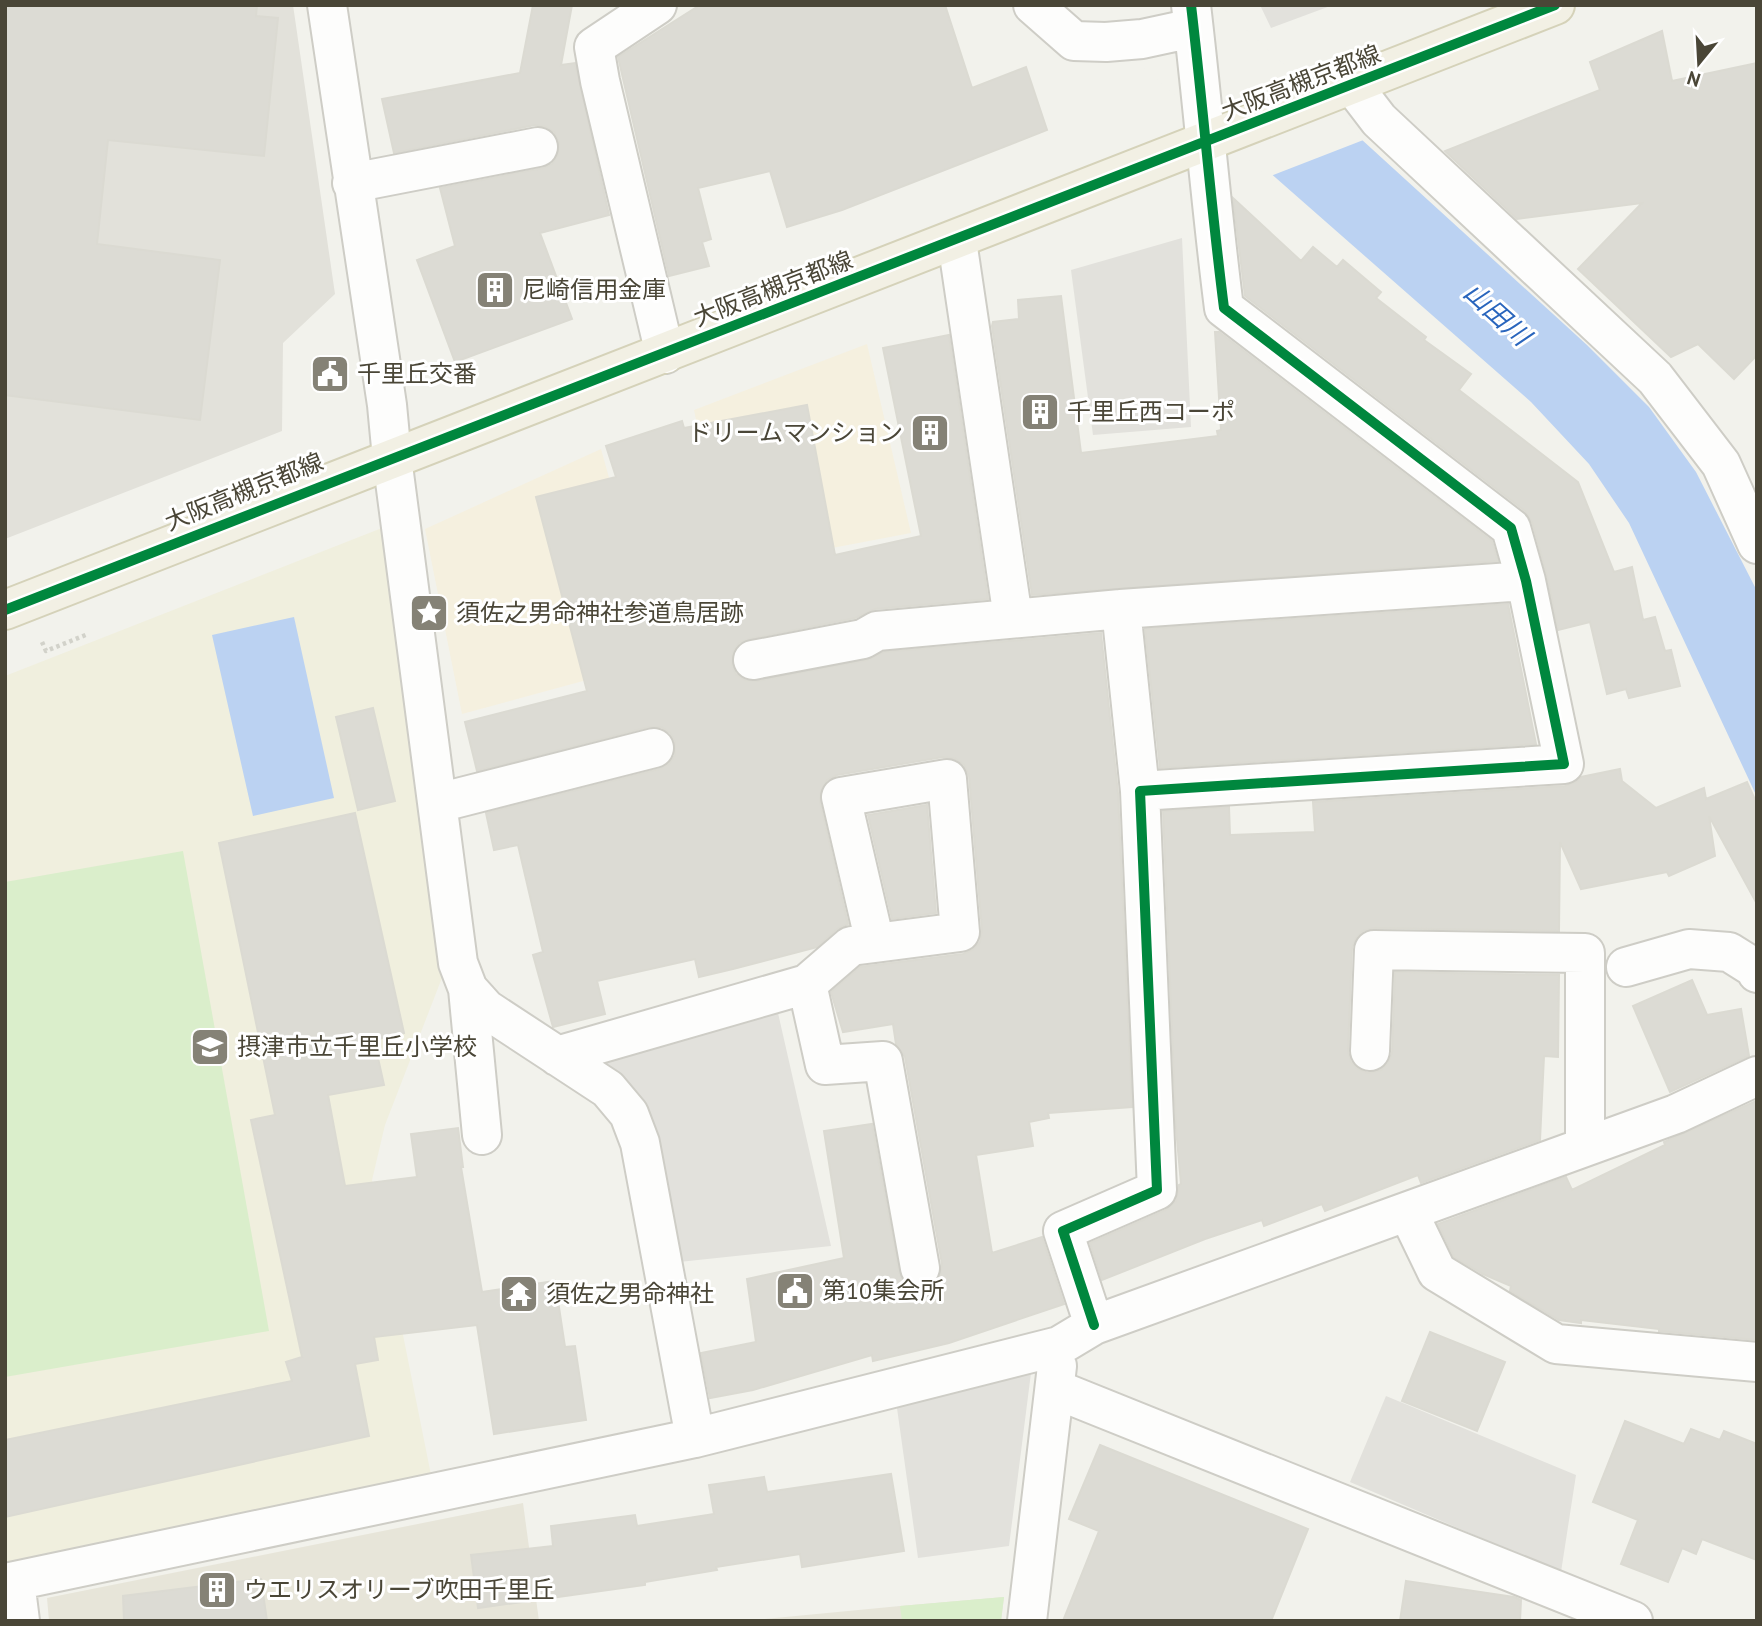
<svg xmlns="http://www.w3.org/2000/svg" width="1762" height="1626" font-family="'PT Sans','Noto Sans JP',sans-serif">
<rect width="100%" height="100%" fill="#f2f2ec"/>
<path fill="#e7e5d9" d="M523 1503 539 1621H49L47 1598Z
M1004 1597 1001 1621H744L900 1606Z"/>
<path fill="#f5f0df" d="M867 344 911 533 727 568 694 410Z
M601 449 660 660 462 714 425 529Z"/>
<path fill="#e2e1da" d="M5 5H293L335 294 283 343 282 431 5 539Z"/>
<path fill="#f0efde" d="M387 526 445 970 385 1125 372 1180 431 1475 5 1563V676Z"/>
<path fill="#daeecb" d="M183 851 269 1331 5 1377V882Z
M1004 1597 1001 1621H902L900 1606Z"/>
<path fill="#e2e1dc" d="M1260 5H1333L1271 28Z
M1182 238 1191 427 1093 435 1071 270Z
M778 1013 831 1246 679 1262 650 1113 588 1058Z
M1032 1365 1009 1546 918 1558 896 1401Z
M1386 1396 1576 1475 1561 1572 1350 1482Z"/>
<path fill="#bbd2f2" d="M1079 5H1214L1587 345 1649 407 1696 472 1757 591V797L1629 523 1589 464 1531 402Z
M294 617 334 798 253 816 212 635Z"/>
<path fill="#f2f2ec" d="M1083 5H1219L1366 139 1268 177 1076 8Z"/>
<path fill="#dcdbd4" stroke="#dbdad2" stroke-width="2" d="M5 5H257L256 16 278 18 264 156 108 140 97 244 220 260 200 420 5 395Z
M533 5H572L561 65 575 63 609 215 540 233 572 319 455 362 417 260 455 246 440 188 543 168 552 164 558 155 559 142 554 132 546 127 535 125 394 153 382 99 520 73Z
M700 5H945L972 88 1026 67 1047 130 842 210 787 227 770 171 698 188 711 239 702 242 709 266 669 276 618 57Z
M1662 31 1672 81 1757 63V355L1734 379 1698 344 1671 357 1578 269 1642 203 1517 219 1445 151 1600 90 1590 62Z
M1233 198 1301 261 1313 247 1337 267 1343 260 1381 292 1376 298 1426 337 1424 340 1471 374 1459 390 1578 482 1614 572 1632 567 1643 620 1655 617 1665 651 1671 650 1680 686 1629 698 1626 689 1607 694 1590 622 1558 630 1547 576 1532 522 1525 511 1245 296Z
M1061 296 1081 453 1218 436 1217 431 1221 430 1215 332H1219L1492 541 1498 561 1032 595 992 326 993 322 1019 319 1018 300Z
M949 335 988 599 875 609 855 618 749 639 739 643 733 652 732 665 736 674 745 680 757 681 867 660 884 652 1101 633 1118 793 1132 1107 1048 1113 1049 1118 1029 1122 1033 1146 976 1155 992 1253 1042 1237 1064 1304 949 1343 873 1361 872 1355 753 1390 710 1398 701 1353 756 1342 747 1279 844 1258 824 1131 872 1124 899 1272 904 1283 913 1289H925L935 1284 940 1276 942 1264 905 1057 896 1044 893 1024 843 1032 831 992 860 967 963 954 972 950 980 942 982 930 969 776 964 765 956 759 943 757 837 775 827 780 821 790 820 802 848 924 837 929 817 947 733 969 699 977 695 959 597 981 605 1014 553 1027 533 955 543 952 518 845 494 850 486 813 659 769 669 764 675 755V742L670 733 661 727H649L477 771 465 722 587 691 536 497 616 477 606 446 682 421 684 428 807 405 835 555 921 536 883 348Z
M1508 604 1536 744 1160 768 1145 629Z
M373 708 395 801 358 810 336 717Z
M1620 769 1622 781 1656 808 1704 788 1706 799 1747 782 1757 804V904L1709 816 1715 856 1669 876 1667 872 1581 889 1560 842 1559 931 1374 928 1363 931 1356 938 1352 948 1348 1051 1351 1062 1358 1069 1368 1073 1381 1070 1388 1063 1392 1053 1395 972 1559 975 1558 1057 1544 1056 1540 1140 1421 1183 1418 1175 1325 1211 1322 1204 1264 1226 1262 1220 1205 1239 1102 1280 1090 1243 1166 1210 1176 1201 1179 1185 1181 1184 1176 1128 1163 811 1229 807 1230 835 1315 832 1313 802 1565 786 1576 782 1581 777Z
M927 805 936 913 892 919 868 815Z
M355 813 404 1033 374 1040 384 1085 328 1095 345 1186 417 1177 411 1134 458 1128 463 1167H461L482 1292 555 1281 565 1347 575 1346 586 1420 494 1434 477 1325 374 1337 378 1360 355 1364 369 1436 5 1517V1440L292 1381 286 1362 302 1357 251 1120 275 1115 219 843Z
M1692 980 1707 1015 1741 1009 1749 1056 1670 1092 1633 1006Z
M1756 1101 1757 1340 1659 1331V1329L1581 1320V1323L1559 1320 1510 1291 1511 1286 1483 1274 1454 1257 1438 1224 1566 1177 1572 1190 1665 1145 1664 1142Z
M1430 1332 1505 1362 1477 1431 1402 1401Z
M1625 1421 1684 1444 1691 1429 1720 1440 1724 1431 1757 1444V1560L1702 1539 1696 1554 1682 1548 1668 1582 1621 1564 1638 1520 1593 1502Z
M1100 1445 1308 1529 1271 1621H1063L1099 1531 1069 1519Z
M891 1474 904 1551 802 1567 800 1554 716 1567 717 1570 645 1582V1585L478 1608 471 1555 553 1546 551 1526 635 1515 637 1526 714 1514 709 1485 764 1477 767 1492Z
M261 1579 267 1621H124L123 1596Z
M1406 1581 1514 1597 1521 1600 1520 1621H1400Z"/>
<g fill="none" stroke-linecap="round" stroke-linejoin="round">
<g stroke="#cecdc6" stroke-width="42">
<path id="minor" d="M327 5 387 405 392 458 458 963 468 989 486 1009 608 1089 629 1114 640 1143 695 1438
M657 5 594 47 600 81 665 354
M1033 5 1074 41 1106 42 1142 39 1193 28
M1353 86 1379 120 1655 378 1721 464 1757 544
M352 183 538 147
M957 241 1013 618
M1121 609 1140 791
M753 660 863 639 877 631 1121 609 1526 581
M438 803 654 748
M1626 967 1689 949 1729 952 1756 969 1757 973
M807 984 825 1065 883 1061 920 1268
M468 989 482 1135
M1370 1051 1374 950 1585 953V1147
M557 1056 807 984 851 946 875 943 841 797 947 779 960 932 875 943
M1408 1212 1437 1272 1556 1344 1757 1362
M1094 1325 1063 1231 1157 1190 1140 791 1564 764 1526 581 1511 528 1224 308C1211 207 1203 106 1191 5
M1055 1389 1633 1621
M15 1581 20 1621
M5 1583 695 1438 1059 1346 1094 1325 1676 1114 1757 1076
M1027 1621 1057 1366"/>
</g>
<g stroke="#d5d2b9" stroke-width="42">
<path id="major" d="M5 610C521 405 1040 210 1555 5"/>
</g>
<path stroke="#d2d2ca" stroke-width="4.5" stroke-dasharray="3.5 3.5" stroke-linecap="butt" d="M42 642 46 651 88 634"/>
<use href="#minor" stroke="#fdfdfc" stroke-width="38"/>
<use href="#major" stroke="#f2f0e4" stroke-width="38"/>
<g stroke="#fff" stroke-width="15">
<path id="cycleway" d="M5 610C521 405 1040 210 1555 5
M1094 1325 1063 1231 1157 1190 1140 791 1564 764 1526 581 1511 528 1224 308C1211 207 1203 106 1191 5"/>
</g>
<use href="#cycleway" stroke="#00873e" stroke-width="10"/>
</g>
<defs>
<g id="building-square" transform="scale(2.0125)"><rect x="-9" y="-9" width="18" height="18" rx="4" fill="#858276" stroke="#fff"/><path d="M-4-6H4V6H1V3H-1V6H-4ZM-2.5-4.3h1.7v1.8h-1.7ZM.8-4.3h1.7v1.8H.8ZM-2.5-1h1.7V.8h-1.7ZM.8-1h1.7V.8H.8Z" fill="#fff"/></g>
<g id="civic-square" transform="scale(2.0125)"><rect x="-9" y="-9" width="18" height="18" rx="4" fill="#858276" stroke="#fff"/><path d="M-.6-6.5H3V-4.5H.6V-3L4-1V1h2V6H-6V1h2V-1L-.6-3ZM-1.2 2.5V6h2.4V2.5Z" fill="#fff"/></g>
<g id="sight-square" transform="scale(2.0125)"><rect x="-9" y="-9" width="18" height="18" rx="4" fill="#858276" stroke="#fff"/><path d="M0-6L1.8-2.2L6-1.7L2.9 1.2L3.7 5.4L0 3.3L-3.7 5.4L-2.9 1.2L-6-1.7L-1.8-2.2Z" fill="#fff"/></g>
<g id="school-square" transform="scale(2.0125)"><rect x="-9" y="-9" width="18" height="18" rx="4" fill="#858276" stroke="#fff"/><path d="M0-5L7-2L0 1L-7-2ZM-4 1L0 2.5L4 1V4Q0 6-4 4Z" fill="#fff"/></g>
<g id="temple-square" transform="scale(2.0125)"><rect x="-9" y="-9" width="18" height="18" rx="4" fill="#858276" stroke="#fff"/><path d="M0-6L5-2H3V0L6.5 2.5H4V6H1.5V3h-3V6H-4V2.5H-6.5L-3 0V-2H-5Z" fill="#fff"/></g>
</defs>
<g fill-rule="evenodd">
<use href="#building-square" x="495" y="290"/>
<use href="#civic-square" x="330" y="374"/>
<use href="#building-square" x="1040" y="412"/>
<use href="#building-square" x="930" y="433"/>
<use href="#sight-square" x="429" y="613"/>
<use href="#school-square" x="210" y="1047"/>
<use href="#civic-square" x="795" y="1291"/>
<use href="#temple-square" x="519" y="1294"/>
<use href="#building-square" x="217" y="1590"/>
</g>
<g text-anchor="middle" stroke-width="6" stroke-linejoin="round" paint-order="stroke">
<g font-size="24" fill="#4a4637" stroke="#fff">
<text transform="translate(1301 83) rotate(-21)" y="8">大阪高槻京都線</text>
<text transform="translate(773 289) rotate(-21)" y="8">大阪高槻京都線</text>
<text transform="translate(244 492) rotate(-22)" y="8">大阪高槻京都線</text>
</g>
<g font-size="24" fill="#4a4637" stroke="#fff" text-anchor="start">
<text x="522" y="298">尼崎信用金庫</text>
<text x="357" y="382">千里丘交番</text>
<text x="1067" y="420">千里丘西コーポ</text>
<text x="903" y="441" text-anchor="end">ドリームマンション</text>
<text x="456" y="621">須佐之男命神社参道鳥居跡</text>
<text x="237" y="1055">摂津市立千里丘小学校</text>
<text x="822" y="1299">第10集会所</text>
<text x="546" y="1302">須佐之男命神社</text>
<text x="244" y="1598">ウエリスオリーブ吹田千里丘</text>
</g>
<g font-size="26" font-style="italic" fill="#2965bd" stroke="#fff">
<text transform="translate(1497 314) rotate(42)" y="9">山田川</text>
</g>
</g>
<rect width="1762" height="1626" fill="none" stroke="#4a4637" stroke-width="14"/>
<g transform="translate(1699 63) rotate(198)" stroke="#ffffff" stroke-width="5" paint-order="stroke">
<path d="M0-5L12 26L0 18L-12 26Z" fill="#4a4637"/>
<text y="-10" font-size="19" font-weight="bold" text-anchor="middle" fill="#4a4637">N</text>
</g>
</svg>
